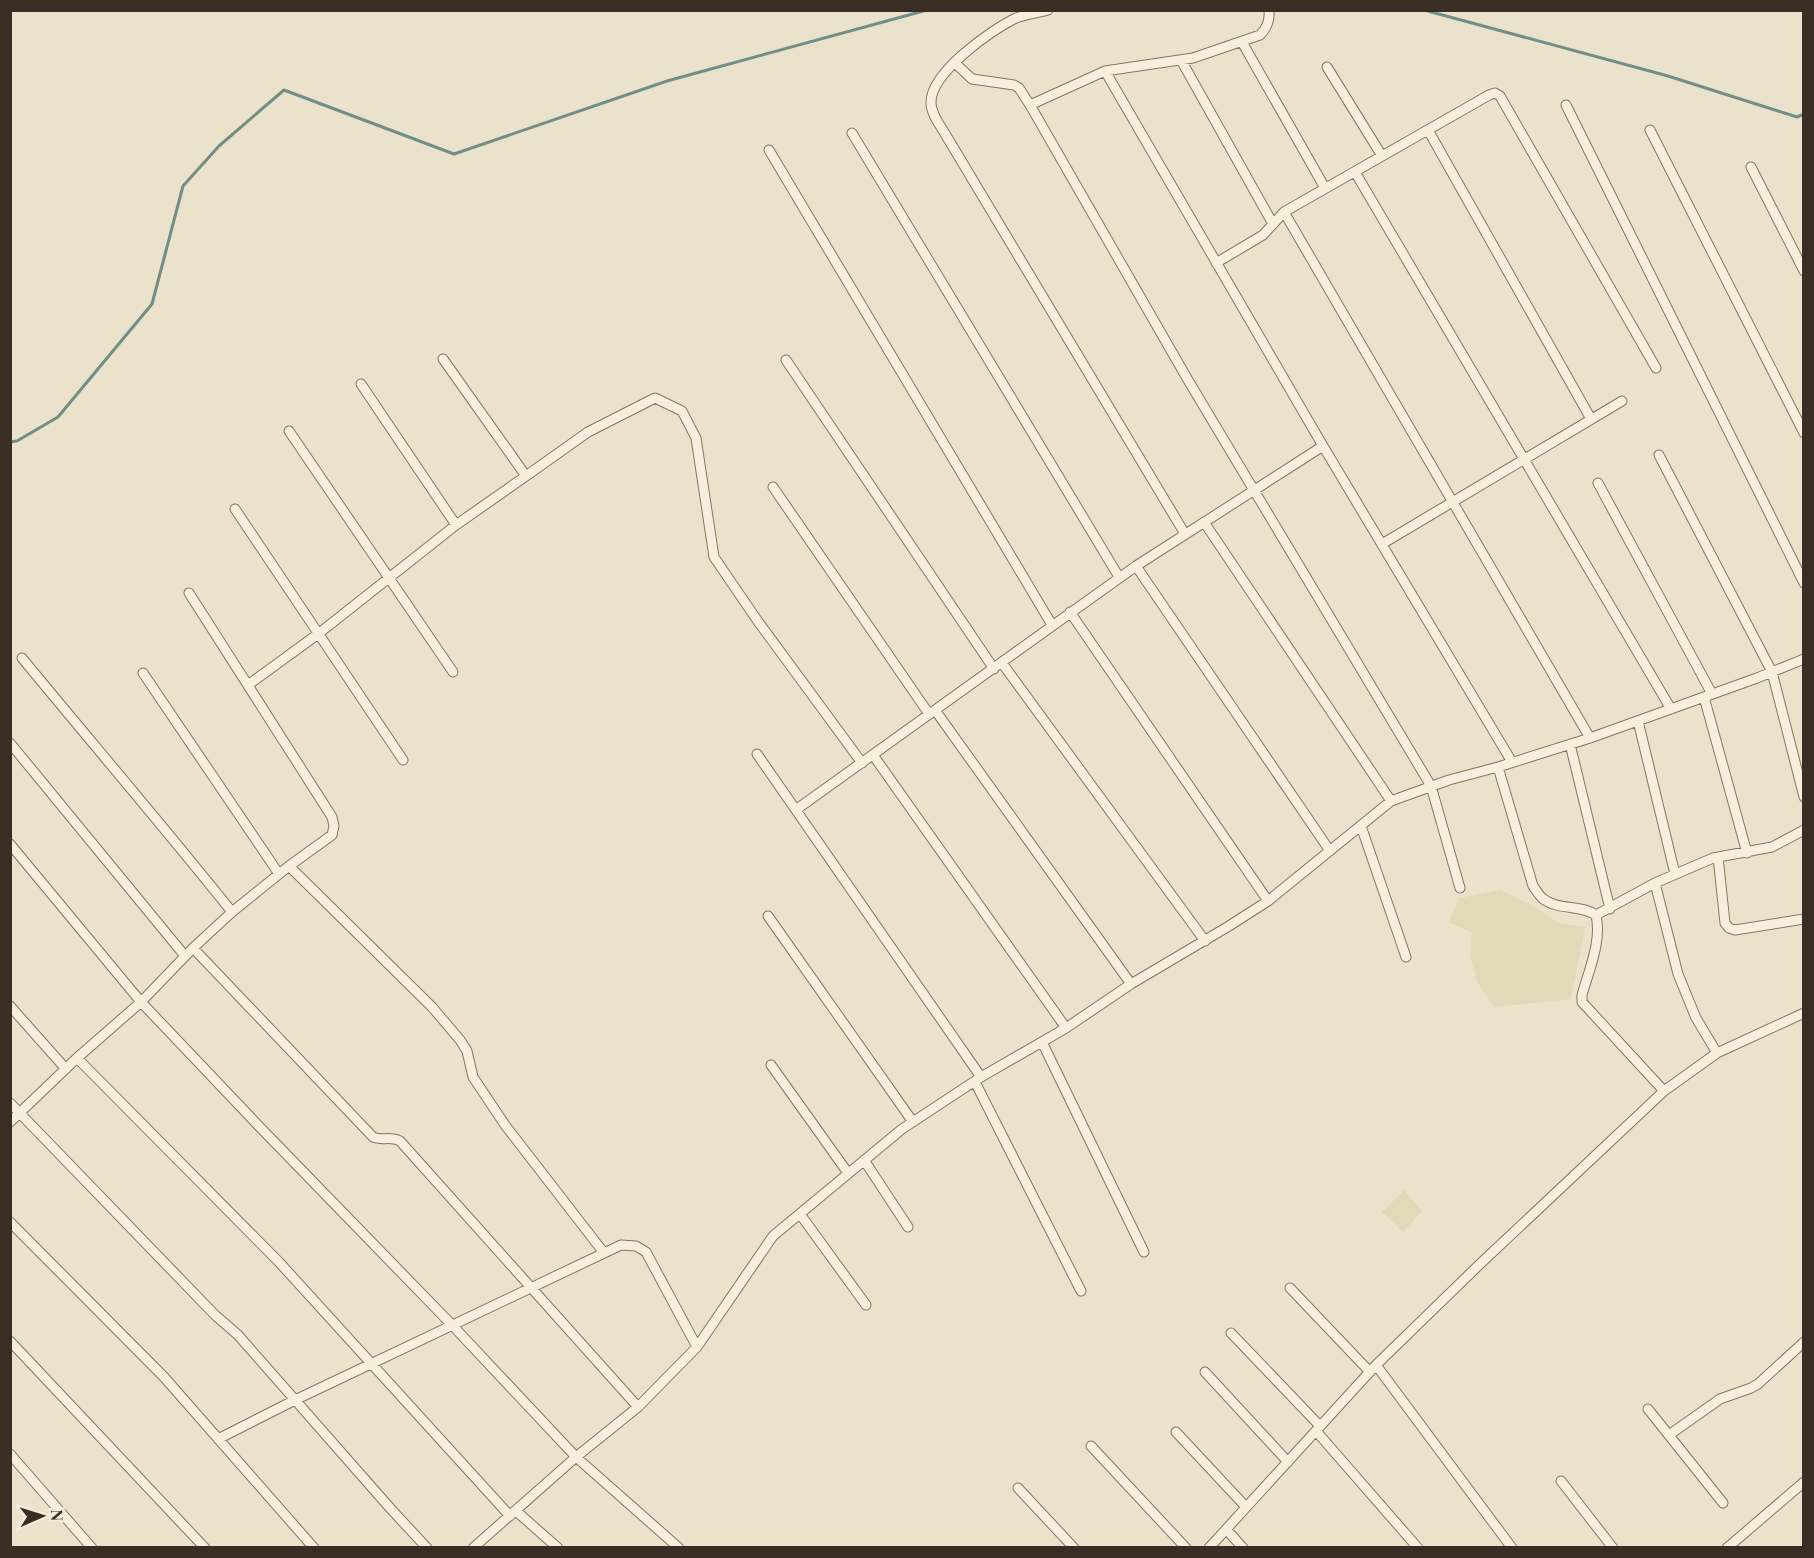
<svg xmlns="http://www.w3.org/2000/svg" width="1814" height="1558" font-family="'Playfair Display',serif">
<rect width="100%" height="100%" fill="#ebe2cb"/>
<path fill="#e0dab9" d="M1500 890 1533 906 1559 923 1585 927 1571 999 1494 1007 1477 982 1470 955 1472 933 1449 922 1459 898Z
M1404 1190 1422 1211 1403 1232 1382 1212Z"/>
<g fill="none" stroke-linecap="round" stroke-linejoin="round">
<path stroke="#728e87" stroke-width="3" d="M1424 10 1668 76 1797 117 1804 114
M10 442 17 441 58 417 152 304 183 186 219 146 284 90 454 154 667 81 927 10"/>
<g stroke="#867561" stroke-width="11">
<path id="street" d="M1048 10C1038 13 1026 14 1016 18 991 30 930 73 931 103 931 113 939 124 944 132L1185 534
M1242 42 1325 188
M1181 60 1273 224
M955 63 972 79 1014 85 1019 88 1030 105 1188 380 1431 786 1460 888
M1327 67 1382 156
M1105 71 1323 446 1512 762
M1030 105 1105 71 1193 58 1260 35C1267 28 1270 21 1269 10
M1566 105 1804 583
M1428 130 1591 419
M1650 130 1804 433
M852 133 1119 577
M769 150 1052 625
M1751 167 1804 271
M1355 172 1671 709
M1284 212 1590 738
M1216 263 1263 235 1284 212 1489 95 1495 93 1500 96 1656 368
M443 359 526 476
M786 360 994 669
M361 384 456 525
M289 431 453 672
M1659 455 1772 672 1804 797
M1598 483 1712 694
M773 487 929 714
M235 509 403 760
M1204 522 1391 801
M1382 544 1622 401
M1136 566 1330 851
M1070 612 1268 901
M22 658C92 743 164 827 232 912
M1002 663 1205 941
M143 673 279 874
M248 685 318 634 456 525 526 476 588 432 655 398 682 411 696 438 714 557 757 620 862 763
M1704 697 1747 853
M935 710 1131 984
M1638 721 1675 874
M10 743 185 956
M1570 744 1610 909
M757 754 981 1077
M873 755 1066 1028
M1498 767 1533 886C1536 890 1539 895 1542 898 1558 911 1580 904 1596 915 1602 941 1589 970 1582 995V1002L1664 1091
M797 809 1136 566 1323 446
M1361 826 1406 957
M10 844 141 1002 254 1121 453 1326 576 1457 679 1548
M1718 857 1725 923 1729 928 1735 930 1804 919
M289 866 432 1007 460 1040 467 1051 473 1077 505 1125 604 1253
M1655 883 1678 974 1696 1018 1717 1053
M1596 915 1655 883 1713 858 1772 847 1804 830
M768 916 913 1122
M193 948 373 1137C382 1141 391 1136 400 1141L638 1407
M10 1006 66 1069
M1042 1042 1144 1252
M77 1058 279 1262 510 1516
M771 1065 848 1173
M975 1082 1081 1291
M10 1103 215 1315 238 1335 390 1508 427 1548
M10 1122 77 1058 141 1002 193 948 232 912 289 866 332 835 334 826 332 817 189 593
M864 1160 908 1227
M800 1214 866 1305
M10 1222 164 1377 314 1548
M1290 1288 1370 1372
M1231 1333 1320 1426
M10 1341 205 1548
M1376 1365 1512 1548
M1205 1372 1288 1462
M1648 1409 1723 1503
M1316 1431 1418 1548
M1176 1432 1246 1507
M1669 1435 1720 1399 1751 1388 1758 1384 1804 1342
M218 1439 295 1400 621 1245 636 1246 646 1252 697 1347
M1091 1446 1186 1548
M10 1454 92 1548
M1561 1481 1613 1548
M1018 1488 1074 1548
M516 1511 558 1548
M1226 1529 1243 1548
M473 1548 576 1457 638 1407 697 1347 773 1236 902 1129 981 1077 1066 1028 1131 984 1229 926 1268 901 1391 801 1449 780 1498 767 1590 738 1757 678 1804 659
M1209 1548 1376 1365 1481 1263 1664 1091 1717 1053 1804 1013
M1727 1548 1804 1482"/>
</g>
<use href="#street" stroke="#f6efde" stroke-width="9"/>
</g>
<rect width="1814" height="1558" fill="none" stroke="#382e23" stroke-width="24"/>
<g transform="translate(42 1516) rotate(87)" stroke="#f3ecda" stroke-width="4.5" paint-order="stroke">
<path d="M0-4.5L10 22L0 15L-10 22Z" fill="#382e23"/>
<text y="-9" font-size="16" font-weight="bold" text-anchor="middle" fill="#382e23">N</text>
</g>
</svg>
